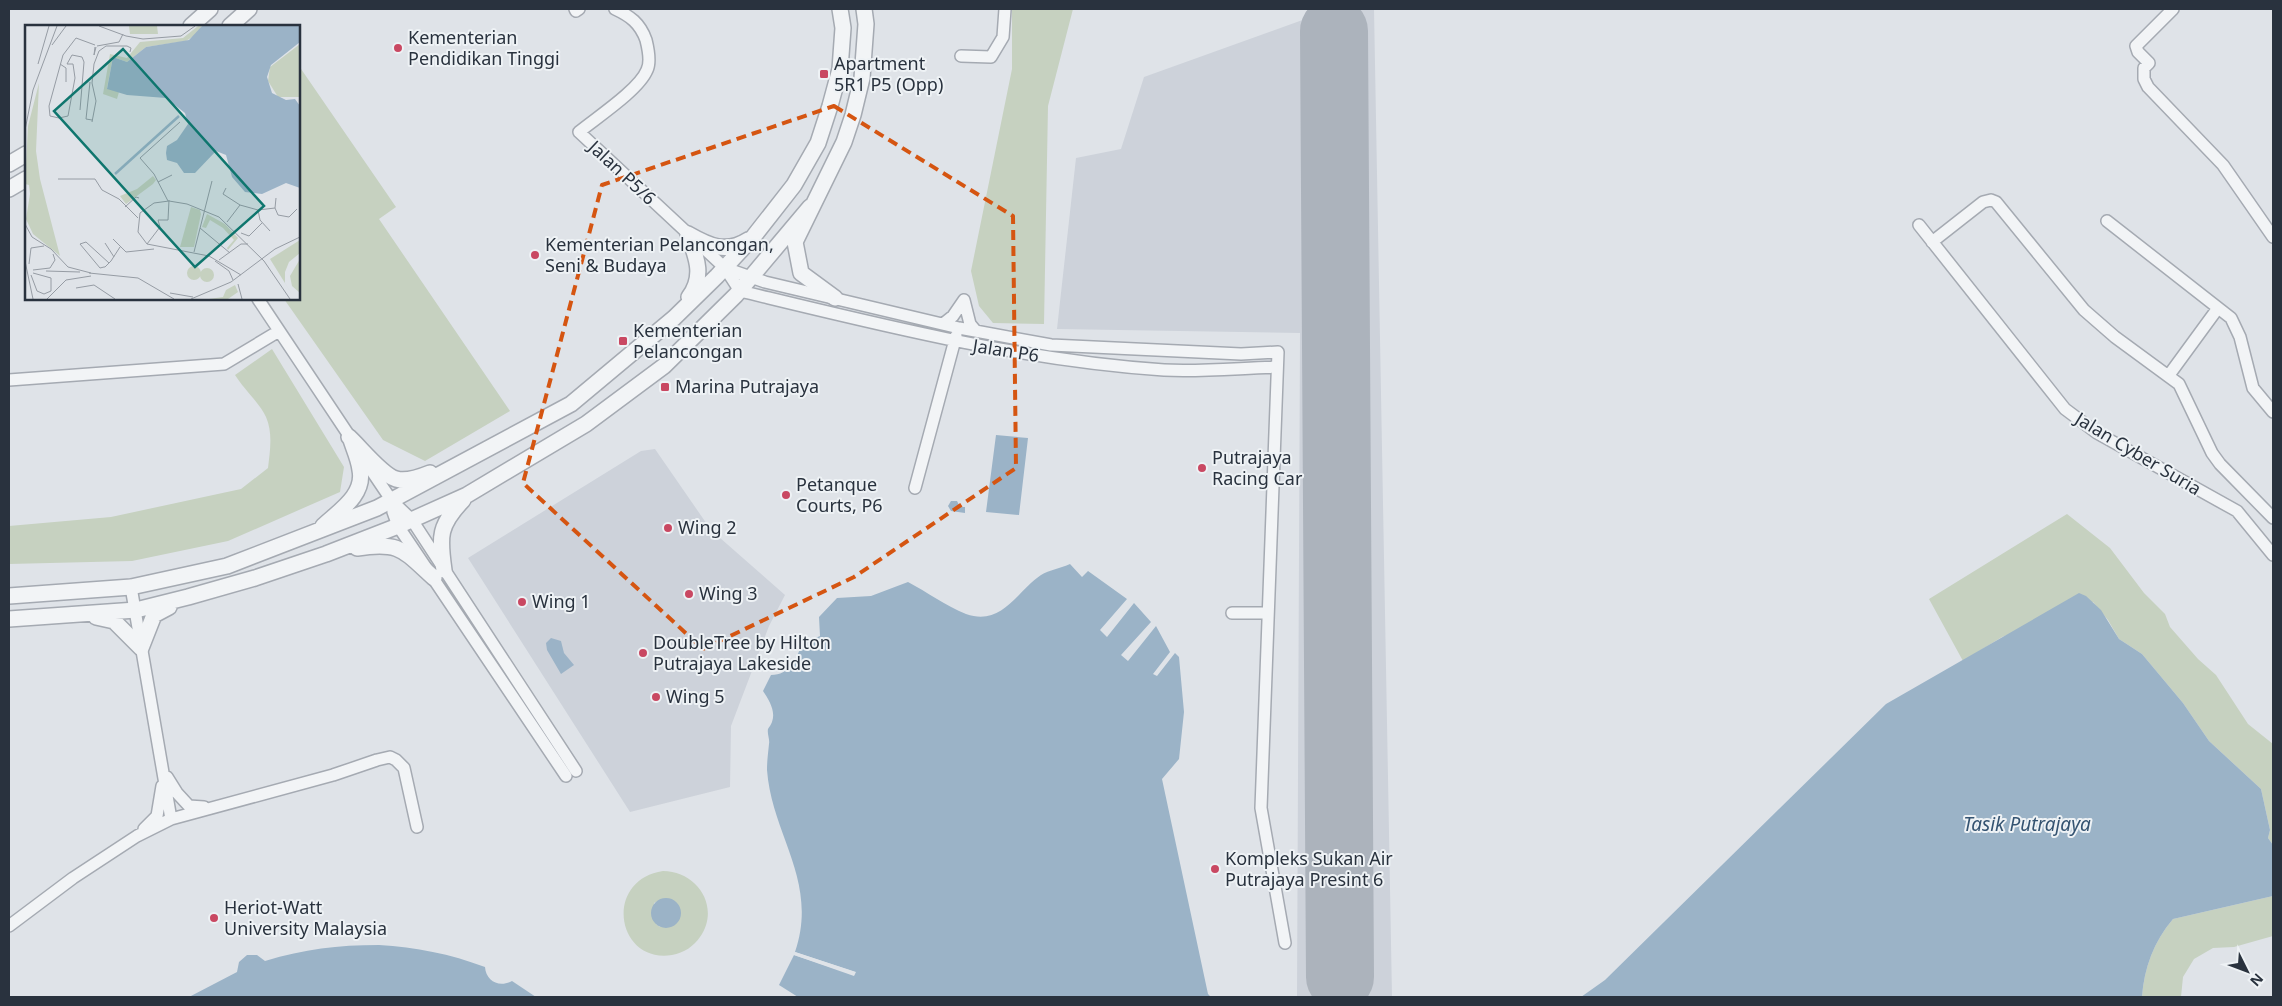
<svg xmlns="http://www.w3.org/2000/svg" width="2282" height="1006" font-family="'Noto Sans',sans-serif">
<rect width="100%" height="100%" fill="#dfe3e8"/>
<path fill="#cdd2da" d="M1333 9H1374L1392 997H1297L1300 333 1057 329 1076 158 1121 149 1144 77Z
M655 449 711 530 785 595 769 626 731 726 730 787 630 812 468 558 641 451Z"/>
<path fill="#c6d1c0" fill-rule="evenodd" d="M1012 9H1073L1048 106 1044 324 993 323 979 306 971 271 1012 69Z
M299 66 396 207 379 219 510 411 425 461 383 440 284 299H299Z
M272 349 344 467 340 492 228 541 132 561 9 564V526L111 517 241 489 268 468C270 451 273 433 266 417 261 405 243 388 235 375Z
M2067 514 2110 548 2144 593 2165 614 2170 627 2198 659 2216 675 2248 724 2273 744V845L2268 838 2270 830 2261 789 2209 741 2183 703 2142 654 2119 639 2108 620 2093 602 2002 637 1963 661 1929 599Z
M663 871C697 871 721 907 700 937 694 946 684 953 672 955 616 964 603 880 663 871ZM662 899 675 902 680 910 660 927 656 924 654 903Z
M2273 896V936L2234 947 2213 948 2194 959 2183 977 2181 997H2142C2144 968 2154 941 2173 919Z"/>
<path fill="#9bb3c7" d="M996 435 1028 438 1019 515 986 512Z
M951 501H957L960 507H965V513L951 511 948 506Z
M1070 564 1082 577 1088 571 1127 599 1100 630 1107 637 1134 603 1151 622 1121 655 1128 661 1156 626 1170 652 1153 674 1157 676 1175 653 1179 657 1184 712 1179 759 1162 779 1208 994 1211 997H798L779 985 794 955 854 975 855 972 795 952C819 881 772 836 767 770 767 761 768 754 769 744 770 740 767 734 768 729 769 727 771 725 772 722 776 711 769 700 763 691L771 675C790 675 796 659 802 644L820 636 819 617 837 598 871 596 908 582C927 592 946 606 966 614 1002 627 1017 591 1041 575 1049 570 1061 568 1070 564Z
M2079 593 2086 596 2101 610 2119 639 2142 654 2183 703 2209 741 2261 789 2270 830 2268 838 2273 845V896L2173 919C2154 941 2144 968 2142 997H1581L1605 980 1886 704Z
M551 638 561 641 564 653 574 665 561 674 547 650 546 643Z
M651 913a15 15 0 1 1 30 0a15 15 0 1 1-30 0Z
M379 945C416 947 450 954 485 967 486 981 499 988 512 981L536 997H189L237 972 239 962 247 955H257L265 961C305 949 337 945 379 945Z"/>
<path fill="#dfe3e8" d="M795 952 856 972 854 976 794 955Z"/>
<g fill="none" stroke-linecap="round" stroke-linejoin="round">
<path stroke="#acb3bc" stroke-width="68" d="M1334 31 1340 977"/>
<g stroke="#a5aab2" stroke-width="14">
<path id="minor" d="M575 9 576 11 579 9
M615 9C630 16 640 23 646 40 648 48 651 62 647 70 639 90 596 118 579 132L725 268 740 291C881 325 1018 360 1164 370 1201 372 1240 368 1277 367
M2173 9 2136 46 2138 52 2149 63 2144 68V79L2148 87 2223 165 2273 237
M961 56 991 57 1003 37 1005 9
M2107 221 2231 318 2240 337 2253 388 2273 412
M1919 225 2065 409 2097 433 2237 511 2273 555
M1932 242 1983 202 1991 200 1996 202 2084 310 2115 337 2179 384 2212 453 2220 464 2273 518
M725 268 765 282 959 328 1051 345 1241 354 1278 352 1261 808 1285 943
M258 299 354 443
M964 300 970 324 975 330
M943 324 953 316 964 300
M2169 375 2218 308
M9 380 224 364 279 331
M365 461 392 501 412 520 576 771
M915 488 956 336
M392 501 393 512 398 526 566 776
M131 587 171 819
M1232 613H1268
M167 777 177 793 189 806 204 807
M144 829 157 816 162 786
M9 926 73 878 137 836 171 819 333 775 377 760 390 757 396 760 404 768 417 827"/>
</g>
<g stroke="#a5aab2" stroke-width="18">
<path id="tertiary" d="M191 26 210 9
M230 26 249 9
M9 164 26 154
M9 189 26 179
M688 234C696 256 705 276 689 297
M688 234C709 246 726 254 748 240
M835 298 801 273 795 242 844 142 853 115 862 78 866 24 864 9
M349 437C360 447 382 475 396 479 407 482 420 477 430 473
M323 526C339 511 365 495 360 470 359 460 354 449 351 440
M357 548C400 541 403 550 434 578
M444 570C439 536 439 525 463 500
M9 596 131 587 227 566 377 508 571 404 674 318 717 276 754 236 794 185 818 143 830 106 840 69 843 28 840 9
M96 617 114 621 141 648 154 615 169 607
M9 619 136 610 188 597 255 578 326 554 398 526 467 495 586 424 664 366 736 295 810 207"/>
</g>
<use href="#minor" stroke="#f2f4f6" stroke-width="11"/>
<use href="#tertiary" stroke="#f2f4f6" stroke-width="15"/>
</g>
<path fill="none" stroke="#d55511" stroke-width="4" stroke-dasharray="10 6" stroke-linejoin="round" d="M834 106 1013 216 1016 468 854 577 703 649 523 483 602 185Z"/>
<g fill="#c94862" stroke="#eef2f5" stroke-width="2">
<circle cx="398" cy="48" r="5"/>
<rect x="819" y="69" width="10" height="10" rx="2.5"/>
<circle cx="535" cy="255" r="5"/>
<rect x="618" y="336" width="10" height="10" rx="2.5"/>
<rect x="660" y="382" width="10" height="10" rx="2.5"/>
<circle cx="1202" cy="468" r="5"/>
<circle cx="786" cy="495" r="5"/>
<circle cx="668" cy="528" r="5"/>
<circle cx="689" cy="594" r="5"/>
<circle cx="522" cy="602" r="5"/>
<circle cx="643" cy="653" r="5"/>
<circle cx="656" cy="697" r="5"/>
<circle cx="1215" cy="869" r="5"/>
<circle cx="214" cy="918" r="5"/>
</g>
<g text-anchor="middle" stroke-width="4" stroke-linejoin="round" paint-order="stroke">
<g font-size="18" fill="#29323e" stroke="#eef2f5" text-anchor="start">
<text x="408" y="44">Kementerian<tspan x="408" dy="21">Pendidikan Tinggi</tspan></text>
<text x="834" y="70">Apartment<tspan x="834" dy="21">5R1 P5 (Opp)</tspan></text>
<text x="545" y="251">Kementerian Pelancongan,<tspan x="545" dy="21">Seni &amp; Budaya</tspan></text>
<text x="633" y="337">Kementerian<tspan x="633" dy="21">Pelancongan</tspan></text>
<text x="675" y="393">Marina Putrajaya</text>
<text x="1212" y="464">Putrajaya<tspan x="1212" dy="21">Racing Car</tspan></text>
<text x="796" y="491">Petanque<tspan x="796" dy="21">Courts, P6</tspan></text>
<text x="678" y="534">Wing 2</text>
<text x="699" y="600">Wing 3</text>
<text x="532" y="608">Wing 1</text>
<text x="653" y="649">DoubleTree by Hilton<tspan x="653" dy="21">Putrajaya Lakeside</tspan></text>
<text x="666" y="703">Wing 5</text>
<text x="1225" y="865">Kompleks Sukan Air<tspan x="1225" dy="21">Putrajaya Presint 6</tspan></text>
<text x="224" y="914">Heriot-Watt<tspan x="224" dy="21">University Malaysia</tspan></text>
</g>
<g font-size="18" fill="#29323e" stroke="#eef2f5">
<text transform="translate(622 173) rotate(43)" y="6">Jalan P5/6</text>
<text transform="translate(1006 351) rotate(9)" y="6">Jalan P6</text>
<text transform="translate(2138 454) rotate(31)" y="6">Jalan Cyber Suria</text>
</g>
<g font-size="19" font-style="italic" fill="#345371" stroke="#eef2f5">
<text x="2027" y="831">Tasik Putrajaya</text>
</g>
</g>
<g transform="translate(25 25)">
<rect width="275" height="275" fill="#dfe3e8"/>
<path d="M104 1H132L133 9H105ZM173 1H177L172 9 161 16 121 22 102 37 88 32 82 63 94 67 92 74 78 69 85 29 102 33 115 17 158 13ZM275 19V72H253L243 56 245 42ZM14 58 11 126 15 154 35 231 8 209 1 194 5 169 4 160 0 159 3 101ZM128 151 131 155 128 159 101 179 95 171 112 164ZM166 182 175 185 176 189 169 222H155ZM182 189 200 199 213 213 203 225 202 223 209 215 198 203 185 195 181 203 177 202ZM275 215V228L264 237 260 247V258L268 271 245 234ZM275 234V268L267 261 265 251ZM162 248a7 7 0 1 1 14 0a7 7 0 1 1-14 0ZM175 250a7 7 0 1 1 14 0a7 7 0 1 1-14 0ZM210 260 213 267 203 274H184L198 272 201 265Z" fill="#c6d1c0"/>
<path d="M177 1H275V17L246 40 242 52 247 68 261 75 270 74 275 81V163L261 158 237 169 220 167 207 152 201 130 191 126 170 148H159L152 138 142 135 141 128 142 121 152 115 163 99 160 88 141 73 102 70 82 64 88 32 102 37 121 22 164 15Z" fill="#9bb3c7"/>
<path fill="none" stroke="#9bb3c7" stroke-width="2.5" d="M90 149 154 91"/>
<path fill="none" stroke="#969ca4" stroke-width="1" d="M74 1 101 11 118 14 156 11 170 1M27 20 41 1M72 21 94 17 98 9M70 22 69 30 71 22M13 39 24 1M35 39 41 43V57M42 39H48L50 53 43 91 34 93 25 91 24 81 38 30 51 13 70 20M42 39 47 30 57 32 59 37 55 85M65 57 61 94 67 95M67 97 71 76 67 58 69 39 74 26 81 21H102L106 23 105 27M0 105 8 65 32 1M33 154H70M70 154 77 165 94 174 113 193M133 157 147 150M201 163 198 169 215 180 233 185 250 183M251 173 250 183 253 190 264 192 272 184M143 176 129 149 115 133 155 97M100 182 111 172 114 173M233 185 235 195 245 206M202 197 215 180M0 199 7 212 26 224 43 242 66 248M175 203 205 228M216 208 224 211 237 198M88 214 101 227 129 224M80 218 89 232M122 219 135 202 133 195H143L144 175M169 227 187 156M194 235 216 219H223M0 236 8 274M190 236 204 246 208 255M84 238 61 217 55 219 75 243 79 242H80L86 236 95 222M4 239 6 223 19 221M8 245 25 243 30 235 28 229M21 246 55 247M64 248 113 253 149 274M6 250 12 266 19 269 26 266V253L8 248M216 250 184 231 122 219 113 207 115 188 129 178 144 176 162 179 194 192 239 236 265 274M213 259 217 274M51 263 69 260 90 274M145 268 168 272M22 274 41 255 66 251M166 274 206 257 250 224 275 212"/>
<path fill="#0f766e" fill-opacity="0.15" stroke="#0f766e" stroke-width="2.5" d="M98 24 239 181 170 242 29 86Z"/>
<rect width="275" height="275" fill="none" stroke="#29323e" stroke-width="2.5"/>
</g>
<rect width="2282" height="1006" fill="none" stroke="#29323e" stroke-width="20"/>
<g transform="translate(2247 971) rotate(132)" stroke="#eef2f5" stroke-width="4" paint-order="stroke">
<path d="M0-4L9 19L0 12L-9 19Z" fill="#29323e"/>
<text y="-8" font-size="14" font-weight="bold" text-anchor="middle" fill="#29323e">N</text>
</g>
</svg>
